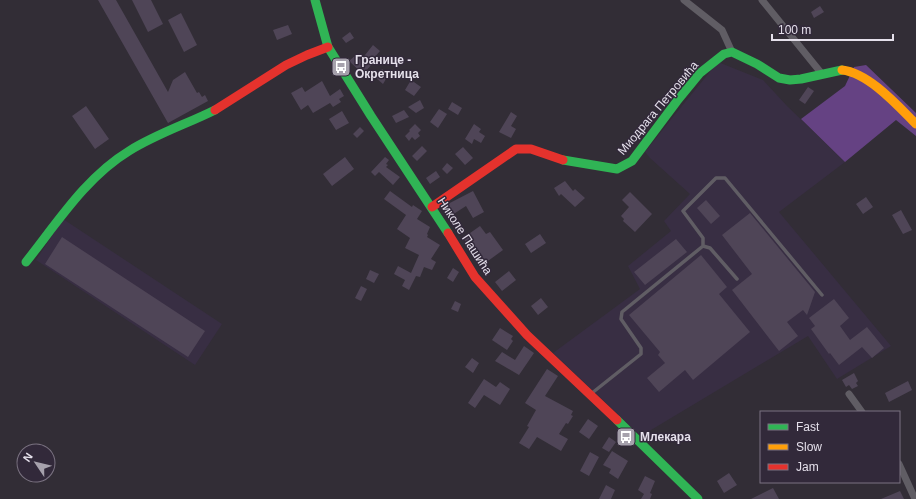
<svg xmlns="http://www.w3.org/2000/svg" width="916" height="499" font-family="Arial,sans-serif">
<rect width="100%" height="100%" fill="#322d36"/>
<path fill="#382e43" d="M718 62 763 80 787 106 845 162 779 212 891 346 837 379 808 336 641 436 553 353 640 289 628 266 671 231 664 221 690 194 650 158 645 152 677 112Z
M63 219 222 324 195 365 36 260Z"/>
<path fill="#654283" d="M866 65 916 113V136L896 120 845 162 801 119 845 86 854 67Z"/>
<path fill="#4f4557" d="M98 0H116L168 92 173 80 185 72 197 93 199 92 202 97 205 95 208 101 168 123Z
M132 0H151L163 24 148 32Z
M820 6 824 12 814 18 811 12Z
M181 13 197 45 184 52 168 20Z
M288 25 292 34 277 40 273 30Z
M350 32 354 38 346 43 342 38Z
M373 45 380 51 372 60 374 62 363 74 349 61 356 55 361 60Z
M382 69 389 74 383 84 376 78Z
M411 80 421 87 414 96 405 90Z
M322 81 330 96 340 89 344 96 339 99 341 102 333 107 330 103 313 113 308 105 301 110 291 93 302 87 305 92Z
M808 87 814 91 805 104 799 100Z
M420 100 424 108 416 113 408 107Z
M452 102 462 108 458 115 448 109Z
M86 106 109 139 95 149 72 116Z
M439 109 447 114 438 128 430 122Z
M404 110 409 117 396 123 392 116Z
M342 111 349 123 336 130 329 119Z
M511 112 517 116 511 126 516 129 511 138 499 132Z
M415 124 421 130 418 133 420 136 415 140 412 137 409 141 405 136 410 131 409 130Z
M474 124 481 129 479 132 485 136 481 143 474 139 472 144 465 139Z
M360 127 364 131 357 138 353 134Z
M422 146 427 151 417 161 412 156Z
M463 147 473 158 465 165 455 154Z
M345 157 354 169 332 186 323 174Z
M385 157 389 160 386 164 388 165 386 167 400 177 393 185 379 172 375 176 371 172Z
M447 163 453 168 447 174 442 169Z
M436 171 440 177 430 184 426 178Z
M565 181 573 191 575 189 585 198 575 207 561 194 559 196 554 188Z
M390 191 412 207 413 205 422 211 417 219 430 227 427 234 428 235 427 237 440 245 431 259 436 262 432 270 424 267 420 277 416 276 409 290 402 286 405 280 394 274 398 266 411 273 419 255 405 248 410 238 397 229 406 215 384 199Z
M473 191 484 212 473 218 466 206 452 215 446 205Z
M630 192 652 214 635 232 623 221 624 219 621 216 629 207 622 200Z
M866 197 873 207 863 214 856 204Z
M706 200 720 216 711 224 697 208Z
M901 210 912 230 903 234 892 215Z
M750 213 815 292 807 315 803 310 787 322 798 336 779 351 732 290 752 274 722 235Z
M480 226 486 234 490 232 503 250 481 266 475 258 477 257 463 238Z
M540 234 546 243 531 253 525 244Z
M62 237 205 331 188 357 45 264Z
M676 239 687 252 645 285 634 272Z
M701 255 727 287 719 294 750 332 693 380 685 370 659 392 647 378 665 363 658 355 660 352 629 315Z
M453 268 459 272 453 282 447 278Z
M370 270 379 274 374 283 366 279Z
M509 271 516 280 502 291 495 282Z
M361 286 367 289 361 301 355 298Z
M541 298 548 307 538 315 531 306Z
M834 299 849 318 840 326 850 340 867 327 884 348 872 358 862 347 839 365 830 353 829 354 811 329 815 326 809 318Z
M455 301 461 304 458 312 451 309Z
M500 328 513 336 511 339 513 341 507 350 492 340Z
M524 346 534 353 519 375 495 361 502 352 515 360Z
M472 358 479 363 473 373 465 367Z
M547 369 558 376 545 396 573 411 571 415 573 416 568 424 566 423 559 434 568 439 561 451 537 437 529 449 519 443 529 427 527 426 536 410 525 403Z
M854 373 858 381 856 383 858 386 852 389 849 385 846 387 842 380Z
M484 379 496 387 500 382 510 389 500 405 484 395 475 408 468 403Z
M908 381 912 390 889 402 885 393Z
M588 419 598 426 589 439 579 432Z
M609 437 616 442 609 452 602 448Z
M612 451 628 461 618 479 609 473 611 469 603 465Z
M590 452 599 457 589 476 580 471Z
M729 473 737 485 724 493 717 481Z
M645 476 655 481 650 493 652 494 650 499H641L644 494 638 490Z
M606 485 615 490 611 499H599Z
M773 488 779 499H751Z
M900 491 904 499H881Z"/>
<g fill="none" stroke-linecap="round" stroke-linejoin="round">
<path stroke="#605d64" stroke-width="3.5" d="M703 246V238L683 211 716 178H725L822 295
M592 393 641 354V348L621 319 622 312 703 246 710 248 737 279"/>
<path stroke="#605d64" stroke-width="7" d="M684 0 722 30 732 52
M762 0 822 74
M849 394 862 412
M899 464 915 499"/>
<path stroke="#30b455" stroke-width="9" d="M315 0 328 47 371 116 448 233
M563 160 617 169 632 161 677 101 700 73 724 54 732 52 757 64 779 78 790 80 801 79 842 70
M26 262C57 223 86 177 129 151 156 134 187 124 215 110
M617 420 698 499"/>
<path stroke="#ff9f0a" stroke-width="9" d="M842 70C869 73 898 106 916 124"/>
<path stroke="#e5322d" stroke-width="9" d="M215 110 286 65 307 55 328 47
M432 207 516 149H531L563 160
M448 233 475 277 527 335 617 420"/>
</g>
<defs>
<g id="bus-square" transform="scale(1)"><rect x="-9" y="-9" width="18" height="18" rx="4" fill="#a6a1ac" stroke="#32293a"/><path d="M-5-6H5V4H4V6H2V4H-2V6H-4V4H-5ZM-3.5-4V0h7V-4ZM-3.5 1.2v1.5H-2V1.2ZM2 1.2v1.5H3.5V1.2Z" fill="#fff"/></g>
</defs>
<g fill-rule="evenodd">
<use href="#bus-square" x="341" y="67"/>
<use href="#bus-square" x="626" y="437"/>
</g>
<g text-anchor="middle" stroke-width="3" stroke-linejoin="round" paint-order="stroke">
<g font-size="12" font-weight="bold" fill="#e5e0eb" stroke="#32293a" text-anchor="start">
<text x="355" y="64">Границе -<tspan x="355" dy="14">Окретница</tspan></text>
<text x="640" y="441">Млекара</text>
</g>
<g font-size="12" fill="#e5e0eb" stroke="#32293a">
<text transform="translate(658 108) rotate(-50)" y="4">Миодрага Петровића</text>
<text transform="translate(465 236) rotate(57)" y="4">Николе Пашића</text>
</g>
</g>
<rect x="760" y="411" width="140" height="72" fill="#32293a" stroke="#7a7281"/>
<rect x="768" y="424" width="20" height="6" fill="#30b455" stroke="#7a7281"/>
<text x="796" y="431" font-size="12" fill="#e5e0eb">Fast</text>
<rect x="768" y="444" width="20" height="6" fill="#ff9f0a" stroke="#7a7281"/>
<text x="796" y="451" font-size="12" fill="#e5e0eb">Slow</text>
<rect x="768" y="464" width="20" height="6" fill="#e5322d" stroke="#7a7281"/>
<text x="796" y="471" font-size="12" fill="#e5e0eb">Jam</text>
<g transform="translate(36 463) rotate(305)"><circle r="19" fill="#32293a" stroke="#7a7281"/>
<path d="M0-3L7 15L0 10L-7 15Z" fill="#a6a1ac"/>
<text y="-6" font-size="11" font-weight="bold" text-anchor="middle" fill="#e5e0eb">N</text>
</g>
<path d="M772 34v6h121v-6" fill="none" stroke="#e5e0eb" stroke-width="2"/>
<text x="778" y="34" font-size="12" fill="#e5e0eb" stroke="#32293a" stroke-width="3" paint-order="stroke">100 m</text>
</svg>
